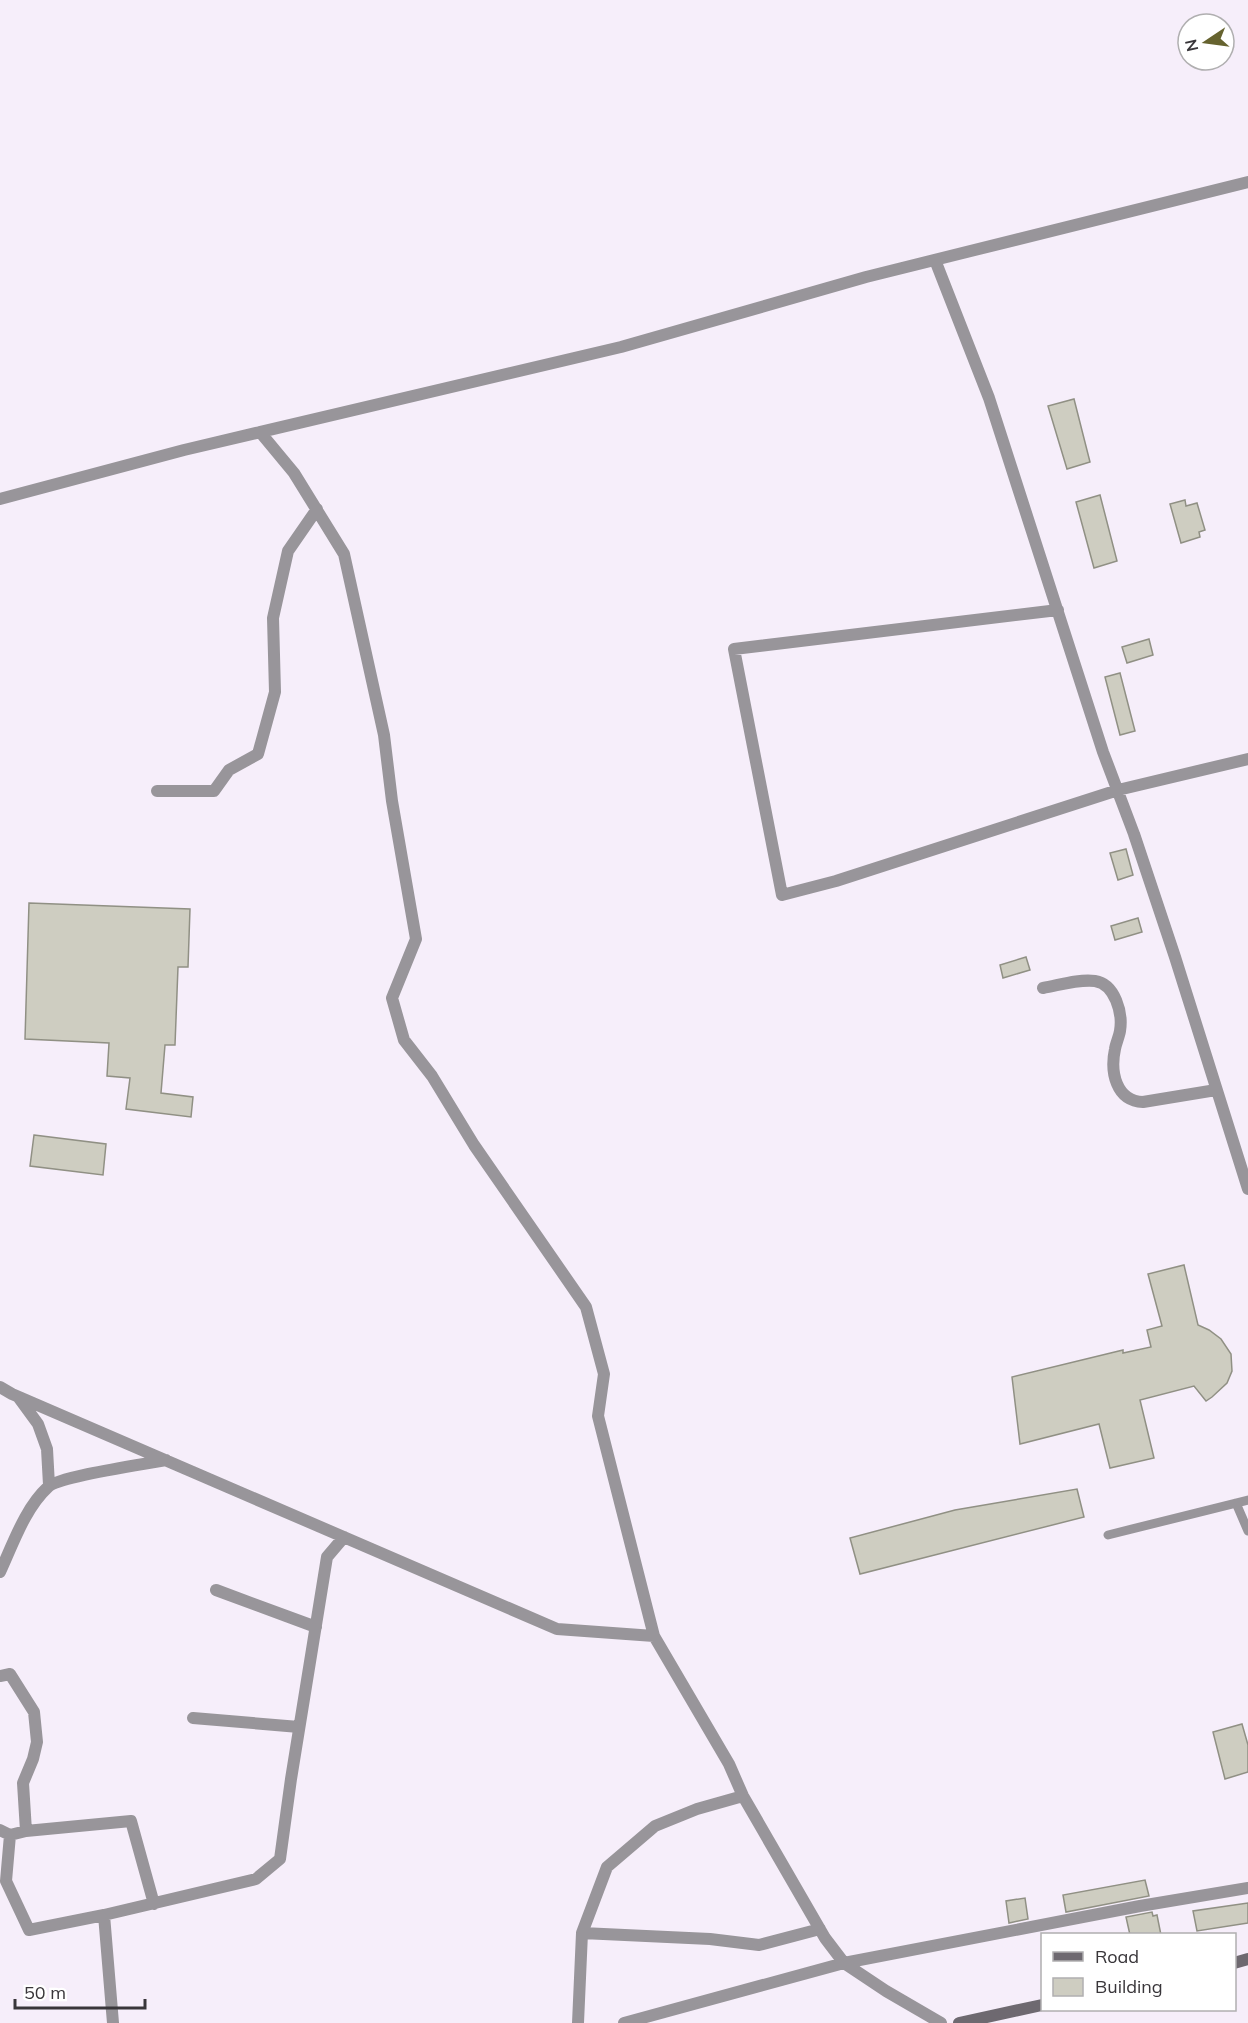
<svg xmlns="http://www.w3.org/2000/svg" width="1248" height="2023" font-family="Mulish,sans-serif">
<rect width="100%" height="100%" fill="#f6eefa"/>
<path fill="#cecdc1" stroke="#909084" stroke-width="1.5" d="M1074 399 1090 462 1067 469 1048 406Z
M1100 495 1117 561 1094 568 1076 502Z
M1185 500 1186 506 1197 503 1205 530 1199 532 1200 537 1181 543 1170 504Z
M1149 639 1153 655 1127 663 1122 647Z
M1120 673 1135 731 1120 735 1105 677Z
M1126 849 1133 875 1118 880 1110 853Z
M29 903 190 909 188 967H178L175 1045H165L161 1093 193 1097 191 1117 126 1109 130 1078 107 1076 109 1043 25 1039Z
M1138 918 1142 932 1115 940 1111 926Z
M1026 957 1030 970 1003 978 1000 965Z
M34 1135 106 1144 103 1175 30 1166Z
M1184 1265 1198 1325 1209 1330 1221 1339 1231 1354 1232 1371 1227 1383 1212 1397 1206 1401 1194 1386 1140 1400 1154 1458 1110 1468 1099 1424 1020 1444 1012 1377 1123 1350V1353L1151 1347 1147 1330 1162 1326 1148 1274Z
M1077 1489 1084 1517 860 1574 850 1538 955 1510Z
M1242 1724 1248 1745V1772L1225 1779 1213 1732Z
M1145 1880 1149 1896 1066 1912 1063 1895Z
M1025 1898 1028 1919 1009 1923 1006 1901Z
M1248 1903V1923L1197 1931 1193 1911Z
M1152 1912 1153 1916 1157 1915 1161 1935H1130L1126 1917Z"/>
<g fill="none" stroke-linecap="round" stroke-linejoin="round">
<path stroke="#98959a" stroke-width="9" d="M1236 1503 1248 1531
M1108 1535 1248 1500"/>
<path stroke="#98959a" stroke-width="12" d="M935 260 989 398 1103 752 1134 834 1175 957 1248 1189
M260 432 294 473 344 554 384 735 392 801 416 939 392 998 404 1040 432 1076 474 1145 586 1307 604 1374 598 1416 654 1636
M0 499 184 450 621 347 866 277 1248 182
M1058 610 734 649 782 895 836 881 1118 790 1248 759
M157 791H214L229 770 258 754 275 692 273 618 288 551 317 509
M1043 988C1060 985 1078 979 1095 981 1115 984 1123 1013 1120 1031 1119 1037 1116 1043 1115 1049 1110 1072 1116 1101 1143 1102L1216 1090
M0 1387 12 1394 557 1629 654 1636 729 1764 743 1796 825 1938 844 1963 886 1991 941 2023
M19 1398 38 1424 47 1449 49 1485
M0 1572C13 1544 25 1508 48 1487 59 1476 146 1464 166 1460
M216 1590 316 1627
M0 1676 10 1674 34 1712 37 1742 33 1759 23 1783 26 1831 10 1835
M193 1718 299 1727
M0 1830 10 1835 6 1881 29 1930 104 1915
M26 1831 131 1821 154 1904
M582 1933 710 1939 759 1945 820 1929
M113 2023 104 1915 256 1879 280 1859 291 1779 327 1557 344 1537
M578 2023 582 1933 607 1867 655 1826 697 1809 743 1796
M624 2023 844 1963 1140 1906 1248 1888"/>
<path stroke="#6e6970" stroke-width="12" d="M1234 1963 1248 1959
M959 2023 1042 2005"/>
</g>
<rect x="1041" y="1933" width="195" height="78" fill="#ffffff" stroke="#b0afb0" stroke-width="1.5"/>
<rect x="1053" y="1952" width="30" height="9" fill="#6e6970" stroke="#b0afb0" stroke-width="1.5"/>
<text x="1095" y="1963" font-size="18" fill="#39363a">Road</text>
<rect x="1053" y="1978" width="30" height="18" fill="#cecdc1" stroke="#b0afb0" stroke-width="1.5"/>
<text x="1095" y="1993" font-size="18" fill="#39363a">Building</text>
<g transform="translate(1206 42) rotate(257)"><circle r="28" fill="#ffffff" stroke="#b0afb0" stroke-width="1.5"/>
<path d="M0-4.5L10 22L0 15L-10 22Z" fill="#66632f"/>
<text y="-9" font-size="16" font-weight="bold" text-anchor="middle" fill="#39363a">N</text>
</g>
<path d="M15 1999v9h130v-9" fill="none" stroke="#39363a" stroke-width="3"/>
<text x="24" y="1999" font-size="18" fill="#39363a" stroke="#ffffff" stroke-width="4.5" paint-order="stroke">50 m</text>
</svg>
